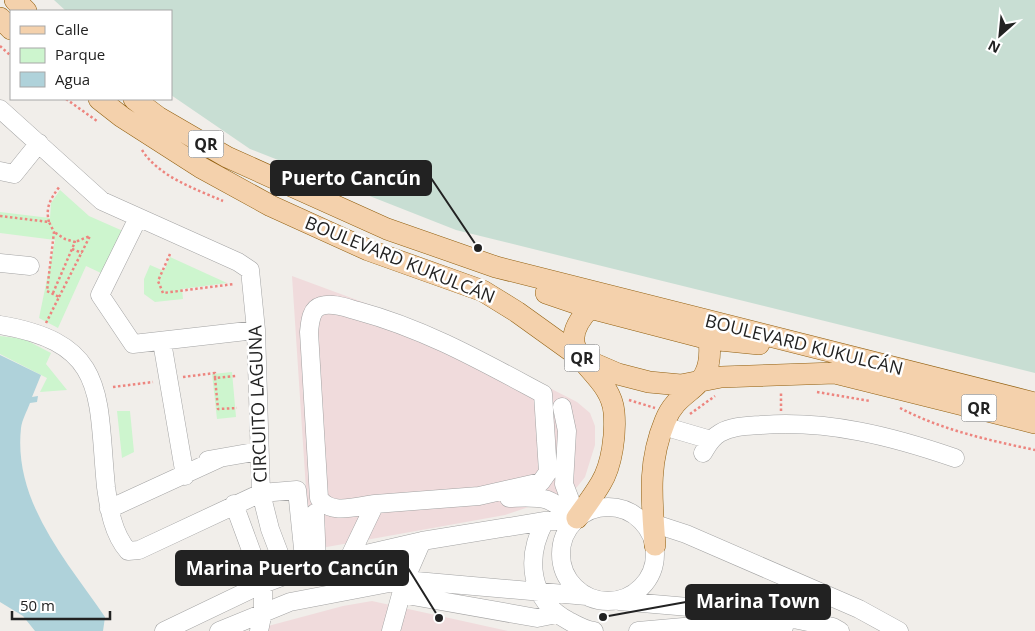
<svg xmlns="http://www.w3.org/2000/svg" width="1035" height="631" font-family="'Open Sans',sans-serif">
<rect width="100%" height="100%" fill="#f1eeea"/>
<path fill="#f0dbdc" d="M292 276 430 327 577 402 590 413 595 426V445L585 477 577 487 558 497 505 515 310 550Z
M372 601 508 631H249L343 606Z"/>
<path fill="#c8ded3" d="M54 0H1035V373L456 230 250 149 171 95V11H66Z"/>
<path fill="#cdf5ce" d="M60 190 89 216 123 231 101 273 86 266 58 328 39 318 55 240 0 233V212L50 218 51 203Z
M170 257 227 283 182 289 183 299 155 302 144 294V279L150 265 164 271Z
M0 336 24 339 51 353 46 364 67 390 40 392 47 378 0 354Z
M232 372 236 417 217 419 212 374Z
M117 411H130L134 452 122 458Z"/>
<path fill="#afd2da" d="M0 355 41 375 32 397 38 396 37 402 30 403C27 411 22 420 21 428 13 502 67 561 105 617L103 631H35L23 616 0 602Z"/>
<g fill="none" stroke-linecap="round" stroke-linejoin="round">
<g stroke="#a3a3a3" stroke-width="19">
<path id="minor" d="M0 109 102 201 238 262 250 270 256 330 261 493 270 529 287 574
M0 171 14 174 39 143
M138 218 100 295 133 344 256 330
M0 263 30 266
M0 325C109 343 97 396 106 487 109 509 113 534 128 551L139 550 261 493 297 490 305 568
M162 342 185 476
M562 407 567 431 564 484 577 518
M663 426 711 440
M703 453C708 445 711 438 720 433 732 426 747 426 761 425 828 420 891 436 955 458
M208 460 259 451
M509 498C545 497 548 495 575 520
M234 504 263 583V612L259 631
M561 554a47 47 0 1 1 94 0a47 47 0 1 1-94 0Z
M109 509 220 458
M315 513 317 564
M643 520 686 534 859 609 899 631
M545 521C525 558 529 600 569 621 578 626 585 630 594 631
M350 556 375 504 479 496 541 482 548 472 543 394C483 362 425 329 358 311 347 308 332 302 321 306 310 309 310 324 309 332L319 498C331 516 357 506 375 504
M401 594 537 618 557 614
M619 601 769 614 833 627 840 631
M164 631 260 585 305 568 422 541 545 521 575 520
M219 631 290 602 405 580 587 596
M391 631 405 580 422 541
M638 631 729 623 784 627"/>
</g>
<g stroke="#915f0f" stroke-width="22">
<path id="major" d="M15 0 26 11
M0 18 11 29
M99 99 122 117 200 167 271 206 368 250 483 291 517 312 581 358 618 374 649 382 681 385 721 377 835 373 1035 423
M134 99 158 117 227 157 387 229 496 267 1035 403
M546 293 590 308 709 339 759 344
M577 518C585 507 594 495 601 483 612 465 616 434 614 412 610 367 544 356 590 308
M655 545C652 501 647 464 665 421 680 383 715 394 709 339"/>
</g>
<path stroke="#ed857f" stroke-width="2.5" stroke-dasharray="2.5 2.5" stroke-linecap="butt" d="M0 46 11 56
M66 99 97 121
M142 150C159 177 196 189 223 201
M0 216 49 222 54 232 47 291 59 297 46 323
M49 222C45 207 51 198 60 186
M72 249 82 253
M170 254 158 281 163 293 234 284
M53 293 75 242 65 239 54 232
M59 297 90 236 75 242
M183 377 215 373V378L236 376
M215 378 218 409 237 408
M113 387 153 382
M817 392 870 401
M629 400 655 408
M900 408C942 430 988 440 1035 450
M781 411V392
M690 414 715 396"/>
<use href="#minor" stroke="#fff" stroke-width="18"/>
<use href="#major" stroke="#f4d1ac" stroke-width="21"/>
</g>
<g text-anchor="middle" stroke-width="5" stroke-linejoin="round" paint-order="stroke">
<g fill="#fff" stroke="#646464" stroke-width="1">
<rect x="188.5" y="130.5" width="35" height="27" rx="4"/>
<rect x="564.5" y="344.5" width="35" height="27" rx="4"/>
<rect x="961.5" y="394.5" width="35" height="27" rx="4"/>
</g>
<g font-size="16" font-weight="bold" fill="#222">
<text x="206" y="150">QR</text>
<text x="582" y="364">QR</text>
<text x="979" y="414">QR</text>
</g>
<g font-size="18" fill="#222" stroke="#fff">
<text transform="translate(400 260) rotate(22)" y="6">BOULEVARD KUKULCÁN</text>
<text transform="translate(804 345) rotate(14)" y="6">BOULEVARD KUKULCÁN</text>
<text transform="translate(258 404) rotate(-92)" y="6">CIRCUITO LAGUNA</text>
</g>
</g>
<path fill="none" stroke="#222" stroke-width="2" d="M478 248L431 178M439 618L408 568M603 617L686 602"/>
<g fill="#222" stroke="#fff" stroke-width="2">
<circle cx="478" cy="248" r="5"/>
<circle cx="439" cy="618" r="5"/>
<circle cx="603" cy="617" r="5"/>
</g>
<g fill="#222" stroke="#222" stroke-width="2">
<rect x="271" y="161" width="160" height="34" rx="5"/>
<rect x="176" y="551" width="232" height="34" rx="5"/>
<rect x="686" y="585" width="144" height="34" rx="5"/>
</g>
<g font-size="19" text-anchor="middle" font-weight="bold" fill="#fff">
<text x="351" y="185">Puerto Cancún</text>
<text x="292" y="575">Marina Puerto Cancún</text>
<text x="758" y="608">Marina Town</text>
</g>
<rect x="10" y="10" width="162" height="90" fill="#ffffff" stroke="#a7a7a7"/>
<rect x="20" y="26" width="25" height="8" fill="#f4d1ac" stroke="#a7a7a7"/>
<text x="55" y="35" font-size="15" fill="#222222">Calle</text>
<rect x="20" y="48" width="25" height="15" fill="#cdf5ce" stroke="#a7a7a7"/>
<text x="55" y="60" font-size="15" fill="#222222">Parque</text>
<rect x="20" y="72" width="25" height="15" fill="#afd2da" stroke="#a7a7a7"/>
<text x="55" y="85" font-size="15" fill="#222222">Agua</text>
<g transform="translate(1000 35) rotate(207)" stroke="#ffffff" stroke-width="4" paint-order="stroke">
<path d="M0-4L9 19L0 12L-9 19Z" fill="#222222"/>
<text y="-8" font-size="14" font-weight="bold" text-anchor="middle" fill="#222222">N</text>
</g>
<path d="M12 611v8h98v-8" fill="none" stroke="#222222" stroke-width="2.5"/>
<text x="20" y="611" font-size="15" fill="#222222" stroke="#ffffff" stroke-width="4" paint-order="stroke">50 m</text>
</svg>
